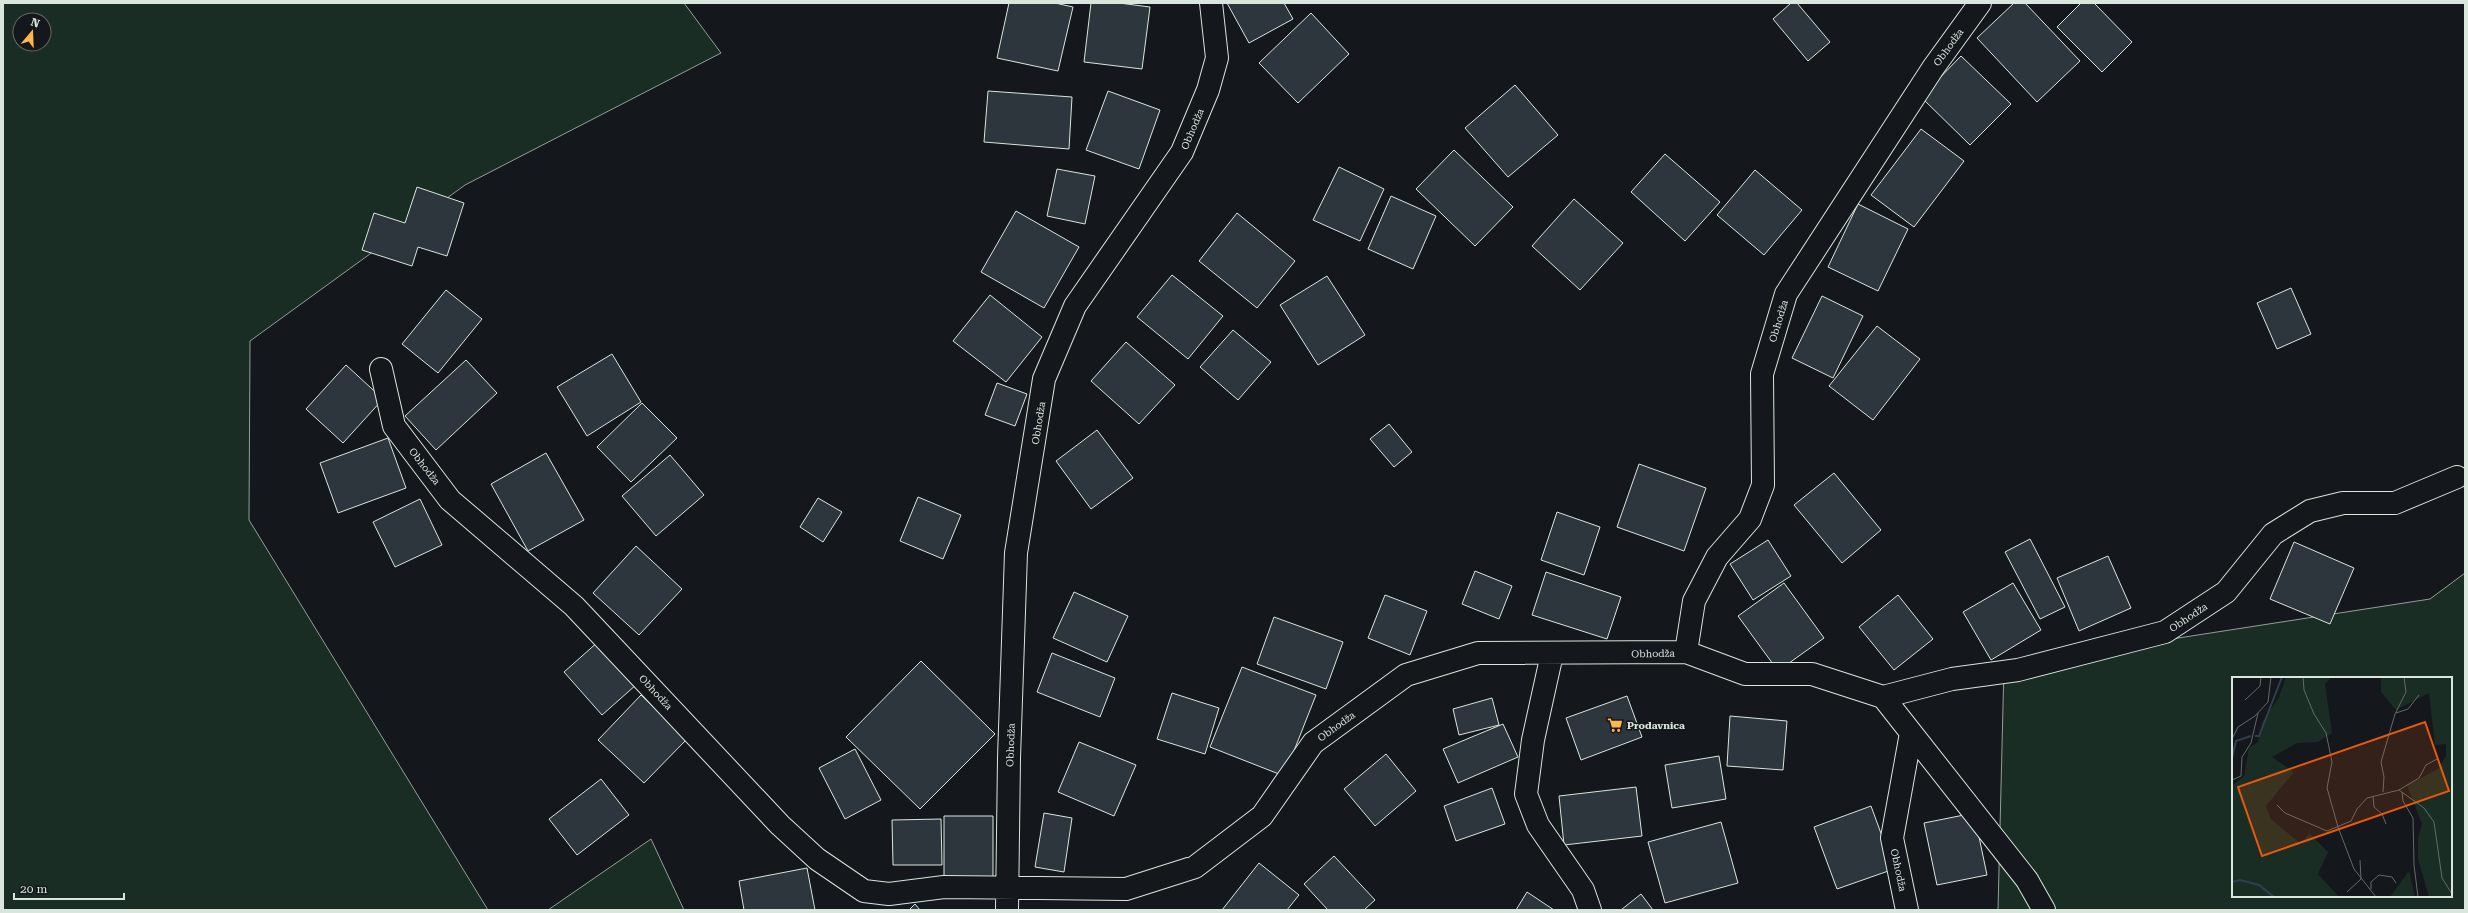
<svg xmlns="http://www.w3.org/2000/svg" width="2468" height="913" font-family="'Roboto Serif',serif">
<rect width="100%" height="100%" fill="#14181c"/>
<path fill="#1a2d24" stroke="#939e99" fill-rule="evenodd" d="M3 3H684L721 53 465 185 250 341 249 520 488 910H3ZM20 20H44V44H20Z
M2465 573V910H1998L2004 665 2430 599ZM2233 678H2451V896H2233Z
M651 839 684 910H548Z"/>
<path fill="#2c363c" stroke="#d8e6dc" d="M1009 3H1055L1073 7 1058 71 997 58Z
M1091 3H1119L1150 7 1142 69 1084 62Z
M1227 3H1284L1293 19 1249 43Z
M1791 3H1797L1830 42 1808 61 1773 19Z
M2014 3H2025L2080 61 2037 102 1977 38Z
M2081 3H2094L2132 42 2102 72 2057 27Z
M1311 13 1349 54 1298 103 1259 63Z
M1961 56 2011 104 1970 145 1921 97Z
M1515 85 1558 135 1508 177 1465 128Z
M988 91 1072 97 1069 149 984 142Z
M1108 91 1160 110 1139 169 1086 150Z
M1921 129 1964 161 1914 227 1871 195Z
M1454 150 1513 207 1475 246 1416 189Z
M1665 154 1720 202 1685 241 1631 192Z
M1339 167 1384 189 1360 241 1313 220Z
M1057 169 1095 176 1085 224 1047 216Z
M1755 170 1802 210 1764 255 1717 215Z
M417 187 464 203 447 256 418 247 412 266 362 250 374 213 405 223Z
M1391 196 1436 216 1413 269 1368 249Z
M1574 199 1623 243 1580 290 1532 246Z
M1858 204 1908 229 1878 291 1828 267Z
M1016 211 1079 247 1044 308 981 272Z
M1237 213 1295 261 1257 308 1199 261Z
M1172 275 1223 316 1188 359 1137 317Z
M1327 276 1365 335 1318 365 1280 305Z
M2291 288 2311 334 2277 349 2257 303Z
M446 290 482 319 438 373 402 344Z
M990 295 1042 337 1006 382 953 341Z
M1822 296 1863 316 1833 378 1792 358Z
M1877 326 1920 359 1873 420 1829 386Z
M1233 330 1271 362 1238 400 1200 367Z
M1126 342 1175 385 1139 424 1091 381Z
M612 354 641 402 587 436 557 387Z
M466 360 497 393 436 450 405 416Z
M346 365 383 399 343 443 306 409Z
M997 383 1027 394 1015 426 985 415Z
M642 403 677 438 631 482 597 447Z
M1389 424 1412 452 1394 467 1370 439Z
M1097 430 1133 478 1091 509 1056 461Z
M388 438 406 488 338 513 320 463Z
M546 453 584 520 528 551 491 484Z
M670 455 704 495 656 536 622 496Z
M1639 464 1706 488 1684 551 1617 527Z
M1834 473 1881 530 1842 563 1794 505Z
M918 497 961 515 943 559 900 541Z
M818 498 842 512 823 542 800 527Z
M420 499 442 545 395 567 373 522Z
M1557 512 1600 527 1584 575 1541 560Z
M2030 539 2065 607 2040 619 2005 552Z
M1768 540 1791 576 1753 600 1730 564Z
M2294 542 2354 568 2330 624 2270 599Z
M636 546 682 589 639 635 593 593Z
M2108 556 2131 608 2079 631 2057 578Z
M1475 571 1512 586 1499 619 1462 604Z
M1546 572 1621 597 1607 639 1532 615Z
M1784 583 1824 638 1778 671 1738 616Z
M2013 583 2041 630 1991 660 1963 612Z
M1074 592 1128 616 1107 662 1053 638Z
M1385 595 1427 611 1410 655 1368 638Z
M1898 595 1933 639 1894 670 1859 627Z
M1274 617 1343 642 1326 689 1257 664Z
M599 641 637 684 602 715 564 672Z
M1052 653 1115 678 1100 717 1037 692Z
M921 661 995 734 920 809 846 737Z
M1242 667 1316 695 1284 776 1210 747Z
M1172 693 1219 708 1205 754 1157 739Z
M641 695 687 739 644 783 598 740Z
M1627 696 1642 737 1581 760 1566 718Z
M1492 698 1499 725 1459 735 1453 709Z
M1730 716 1787 721 1783 770 1727 766Z
M1503 724 1518 757 1458 783 1443 749Z
M1079 742 1136 765 1114 816 1058 792Z
M855 749 881 800 845 819 819 768Z
M1386 754 1416 791 1375 826 1344 789Z
M1719 756 1726 799 1672 808 1665 765Z
M601 779 629 815 577 855 549 819Z
M1636 787 1642 836 1564 845 1559 796Z
M1492 788 1505 824 1456 841 1444 806Z
M1871 806 1894 869 1837 889 1814 827Z
M1044 813 1072 818 1064 872 1035 867Z
M1974 813 1987 875 1937 885 1924 823Z
M944 816H993V879H944Z
M941 819 942 865H893L892 820Z
M1721 822 1738 883 1665 903 1648 842Z
M1334 856 1375 900 1364 910H1328L1304 884Z
M1259 863 1299 895 1287 910H1222Z
M807 868 815 910H744L739 881Z
M1527 892 1554 910H1516Z
M1641 894 1653 910H1621Z
M915 904 920 910H909Z"/>
<g fill="none" stroke-linecap="round" stroke-linejoin="round">
<g stroke="#d8e6dc" stroke-width="24">
<path id="street" d="M381 369 394 426 450 500 574 606 780 825 817 859 864 891 889 894 944 887 1126 889 1195 867 1262 816 1313 743 1406 675 1478 653 1686 652 1745 674H1812L1883 697 2027 880 2044 910
M1686 652 1694 601 1717 557 1750 519 1763 485 1762 374 1786 294 1933 68 1980 3
M1552 654 1533 740 1526 794 1538 825 1583 890 1590 910
M1883 697 1952 679 2018 670 2165 632 2226 592 2273 534 2310 511 2343 503H2395L2457 477
M1007 910 1009 758 1016 553 1044 379 1075 306 1182 152 1208 90 1217 58 1211 3
M1907 910 1892 838 1911 733"/>
</g>
<use href="#street" stroke="#14181c" stroke-width="22"/>
</g>
<defs>
<g id="supermarket-bare" transform="scale(1.2)"><path d="M-6-5.5h2.5l.6 2H6L4.5 2H-2.5L-4.4-4H-6ZM-1.5 3.2a1.3 1.3 0 1 0 .1 0ZM3 3.2a1.3 1.3 0 1 0 .1 0Z" fill="#ffb74d" stroke="#14181c" stroke-width="2.5" paint-order="stroke"/></g>
</defs>
<g fill-rule="evenodd">
<use href="#supermarket-bare" x="1615" y="725"/>
</g>
<g text-anchor="middle" stroke-width="3" stroke-linejoin="round" paint-order="stroke">
<g font-size="10" fill="#d8e6dc" stroke="#14181c">
<text transform="translate(1948 47) rotate(-54)" y="4">Obhodža</text>
<text transform="translate(1192 129) rotate(-67)" y="4">Obhodža</text>
<text transform="translate(1778 321) rotate(-73)" y="4">Obhodža</text>
<text transform="translate(1038 423) rotate(-81)" y="4">Obhodža</text>
<text transform="translate(425 466) rotate(52)" y="4">Obhodža</text>
<text transform="translate(2188 617) rotate(-34)" y="4">Obhodža</text>
<text transform="translate(1653 653) rotate(-1)" y="4">Obhodža</text>
<text transform="translate(656 692) rotate(47)" y="4">Obhodža</text>
<text transform="translate(1336 726) rotate(-36)" y="4">Obhodža</text>
<text transform="translate(1010 745) rotate(-88)" y="4">Obhodža</text>
<text transform="translate(1899 870) rotate(78)" y="4">Obhodža</text>
</g>
<g font-size="10" font-weight="bold" fill="#d8e6dc" stroke="#14181c" text-anchor="start">
<text x="1627" y="729">Prodavnica</text>
</g>
</g>
<g transform="translate(2232 677)">
<rect width="220" height="220" fill="#14181c"/>
<path d="M54 0H99L93 7 100 56 86 65 65 66 40 80 62 95 34 129 39 142 69 167 77 156 96 175 86 197 107 220H0V109L12 99 17 71 26 65 30 46 47 20ZM149 0H220V220H197L186 182V161L190 147 175 108 206 92 214 79V67L203 68 197 16 164 33 149 15ZM177 194 183 220H158Z" fill="#1a2d24"/>
<path fill="none" stroke="#2f3f4d" stroke-width="2" d="M23 59H27L50 0M0 81 4 64 19 59M0 205 8 203 27 208 42 220"/>
<path fill="none" stroke="#626a69" stroke-width="1" d="M71 0 72 13 82 37 94 56 100 85 95 111 106 150 122 192 144 220M13 23 28 9 29 0M164 36 176 32 187 18M0 62 6 50 23 39 36 25 39 0M0 103 9 99 10 80 19 66 26 36M167 113 187 101 194 88 205 82M151 115 152 100 149 85 163 37 174 15 172 0M170 115 171 124 181 141 182 188 186 220M141 119 142 130 150 137 154 147M45 128 53 136 95 154 119 144 125 132 135 121 167 113 192 131 202 145 210 201 220 217M139 212V205L147 198 160 200 164 206M115 215 129 202 128 183"/>
<path fill="#e8590c" fill-opacity="0.15" stroke="#e8590c" stroke-width="2" d="M193 45 217 114 30 179 6 110Z"/>
<rect width="220" height="220" fill="none" stroke="#d8e6dc" stroke-width="2"/>
</g>
<rect width="2468" height="913" fill="none" stroke="#d8e6dc" stroke-width="8"/>
<g transform="translate(32 32) rotate(19)"><circle r="19" fill="#14181c" stroke="#626a69"/>
<path d="M0-3L7 15L0 10L-7 15Z" fill="#ffb74d"/>
<text y="-6" font-size="11" font-weight="bold" text-anchor="middle" fill="#d8e6dc">N</text>
</g>
<path d="M14 893v6h110v-6" fill="none" stroke="#d8e6dc" stroke-width="2"/>
<text x="20" y="893" font-size="12" fill="#d8e6dc" stroke="#14181c" stroke-width="3" paint-order="stroke">20 m</text>
</svg>
